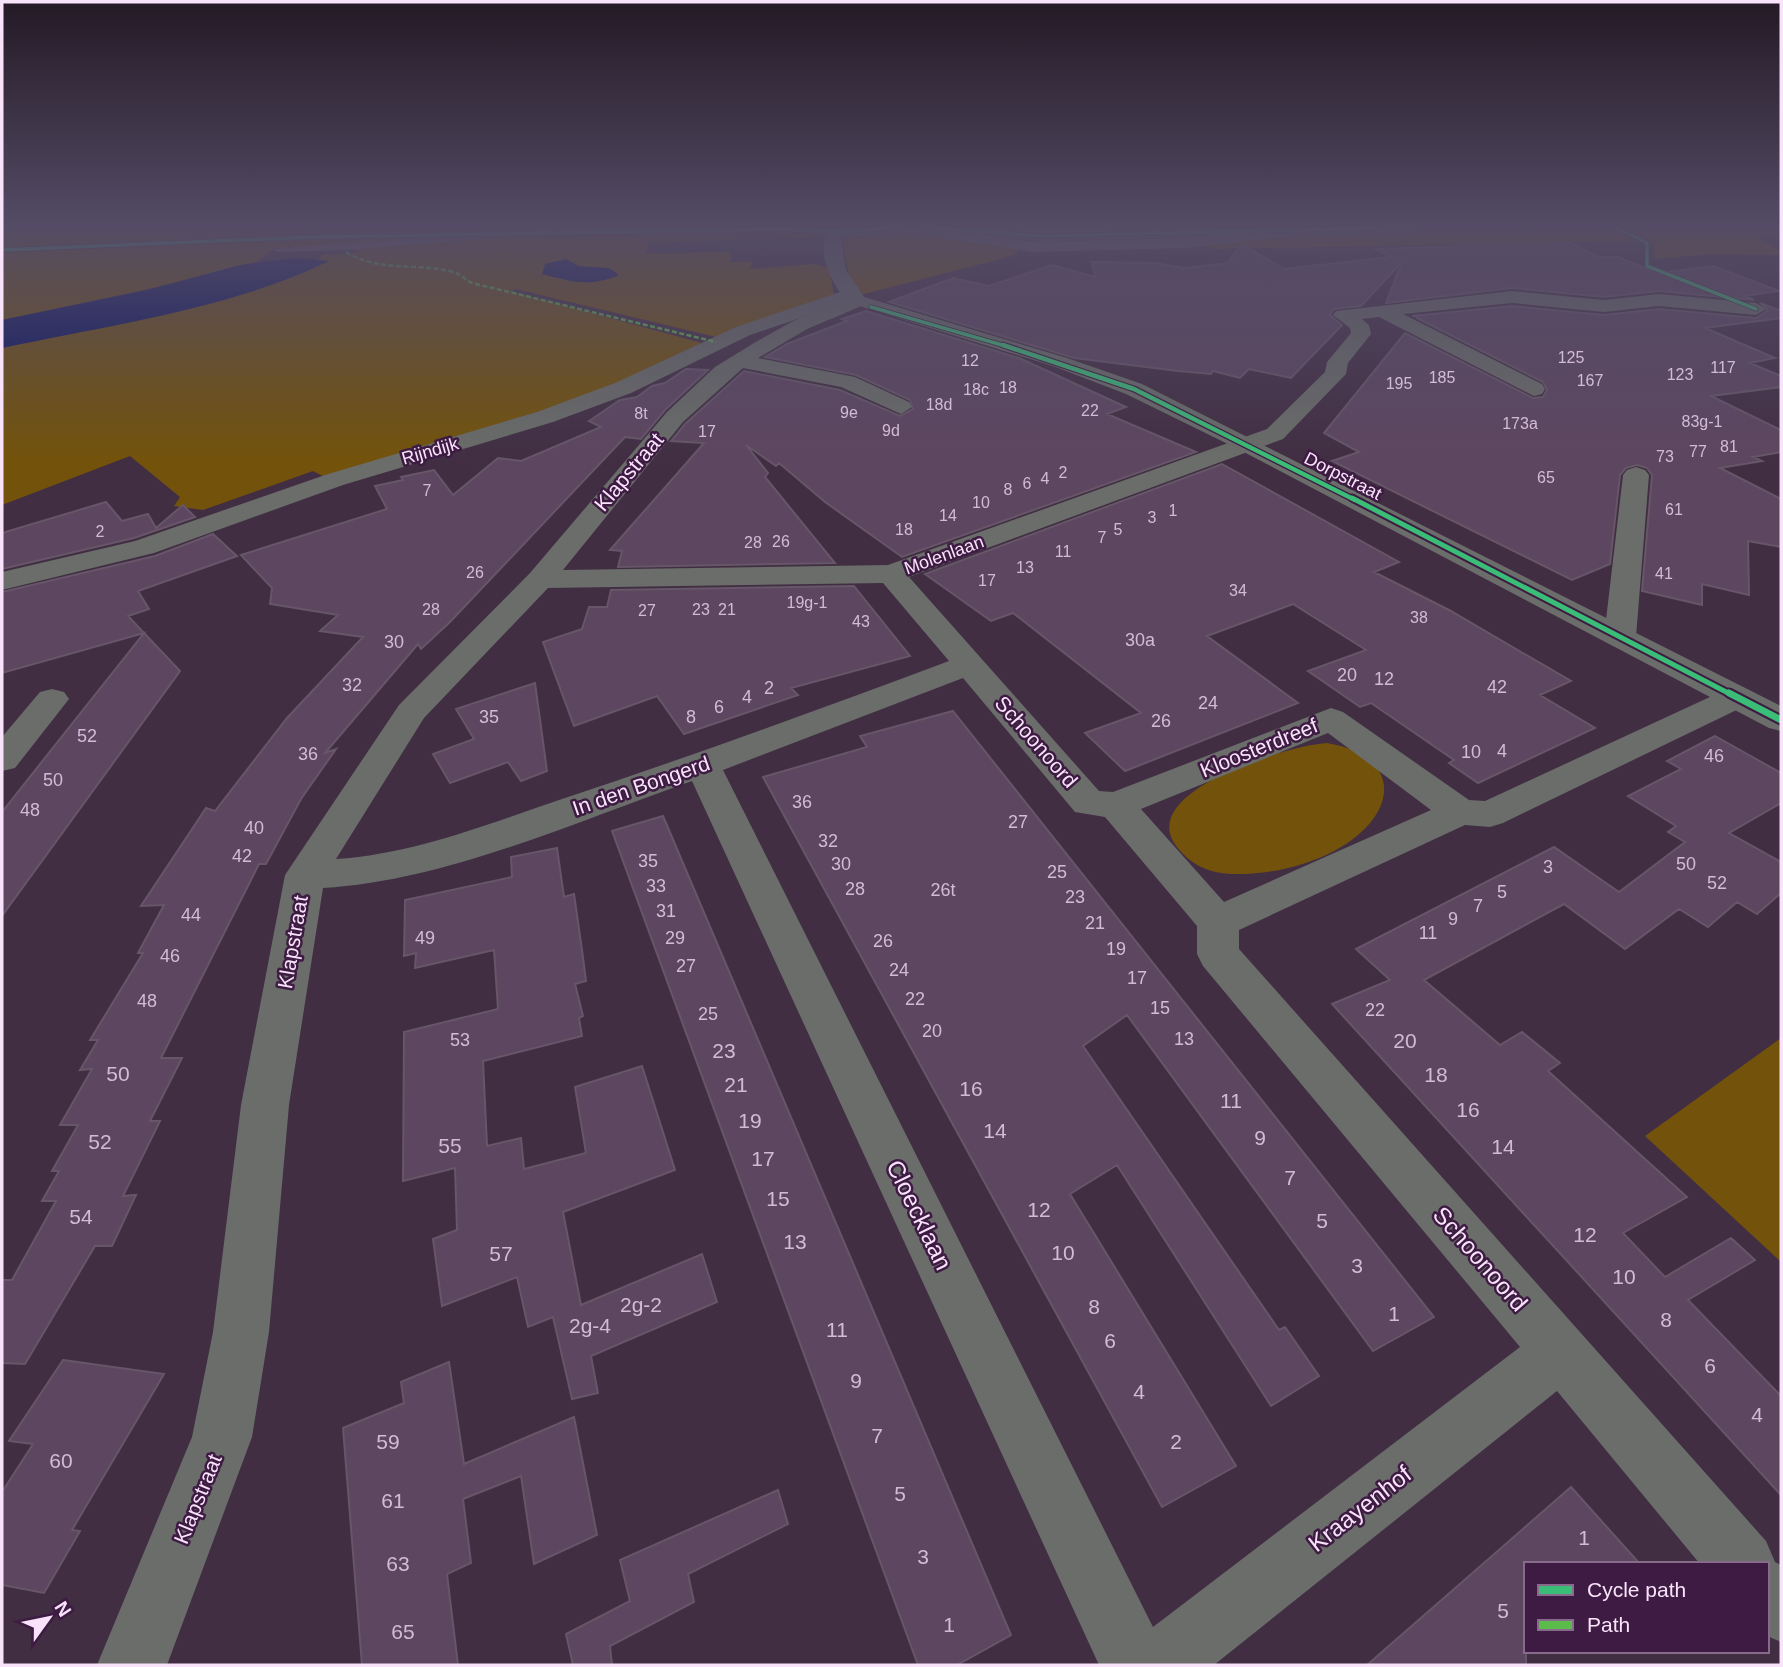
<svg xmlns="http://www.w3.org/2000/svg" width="1783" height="1667" font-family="Helvetica,sans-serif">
<rect width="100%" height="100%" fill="#412e43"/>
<path fill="#73530b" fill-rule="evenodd" d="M2 227H308L298 236 2 249Z
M310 227H795L328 236 330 233H304Z
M982 227H1268L1051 233 1009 232Z
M1504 227H1613L1640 241 1215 249 1191 244 1325 231Z
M1625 227 1781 228V237H1758L1781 251V255L1710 254 1655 259 1653 244Z
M854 230H907L1022 248 1012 256 860 295 850 282 841 233Z
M823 231 824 237 650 243 645 253 731 252 730 262H752L750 269 815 264 829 268 834 294 716 337 516 289 511 291 702 343 598 393 552 410 323 476 313 471 203 510 174 506 180 497 130 456 2 505V348L165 313 298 275 327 261 318 260 323 254 356 253 360 247 541 234ZM572 261C584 273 604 265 619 275L590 283 567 281Z
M494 234 289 248 298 239Z
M296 239 287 248H275L256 262 176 283 2 320V251Z
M1327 743C1407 757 1397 818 1334 851 1304 867 1266 875 1232 874 1209 873 1191 865 1177 847 1133 792 1289 745 1327 743Z
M1781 1038V1262L1645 1136Z"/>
<path fill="#061163" d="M295 258 329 261C231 309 108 325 2 348V320L143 291 240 265Z
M566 259 578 266 609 268 619 275C593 287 568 281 542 274L545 264Z"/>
<path fill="#5d4660" stroke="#665668" stroke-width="2" d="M1570 243 1599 257H1618L1658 273 1713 266 1779 291 1745 296 1754 300 1659 291 1604 297 1512 288 1386 303 1402 262 1361 306 1334 309 1330 315 1342 325 1291 378 1249 369 1240 378 1213 371 1211 374 1178 371 1074 358 889 302 953 278 989 286 1052 265 1095 277 1092 262 1155 263 1184 268 1228 263 1241 244 1284 269 1392 257 1375 249Z
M1760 303 1781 311V318L1705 328 1775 358 1750 363 1781 376V387L1711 396 1781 430V452L1753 457 1762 461 1720 468 1781 499V547L1748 541 1749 595 1702 584V605L1642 591 1652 475 1647 468 1637 465 1626 468 1620 475 1610 564 1572 580 1332 461 1359 452 1324 433 1405 333 1533 398 1543 397 1547 390 1543 382 1417 318 1419 315 1412 316 1512 306 1604 315 1659 309 1756 318 1768 310Z
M866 311 1019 358 1126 407 1107 414 1196 452 902 557 825 502 779 463 776 466 746 445 768 473 765 477 835 563 618 567 622 551 610 550 704 443 671 441 685 424 744 371 840 390 900 416 913 409 910 400 856 375 765 357 787 344 847 321 842 319Z
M686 369 708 370 665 410 641 439 625 437 450 622 421 649 418 644 325 753 336 749 301 799 266 864H259L161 1058H182L150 1121H160L123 1196 136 1195 112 1246H95L25 1364 2 1363V1280H12L56 1201H42L59 1171H52L78 1125H60L92 1069 80 1070 98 1040H90L143 953H138L164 905 141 906 206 808 215 811 287 718 363 637 320 631 338 615 270 604 272 588 241 555 387 509 375 486 403 480 401 477 434 470 453 495 498 458 521 461 601 427 589 421 620 400 637 397 652 386 665 383Z
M1222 464 1399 562 1374 572 1449 610 1571 681 1540 695 1595 728 1478 783 1449 763 1454 760 1371 703 1360 707 1308 671 1366 650 1293 604 1207 636 1298 703 1125 771 1085 733 1141 713 1013 613 991 621 925 574Z
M106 502 122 521 148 514 156 528 183 505 195 517 134 538 2 569V533Z
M213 534 237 556 138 591 149 609 128 616 180 671 2 916V812L144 633 2 673V592L155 556Z
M854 586 910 656 791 688 798 695 684 734 657 696 574 726 543 642 582 629 589 607H607L611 590Z
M535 683 547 771 521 781 508 762 450 783 433 754 474 739 456 709Z
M953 711 1434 1317 1373 1351 1127 1015 1083 1046 1279 1330 1285 1327 1319 1376 1271 1406 1117 1165 1070 1194 1236 1466 1162 1507 763 777 867 747 860 736Z
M1715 736 1781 773V803L1729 833 1781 862V893L1757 914 1737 902 1708 927 1679 909 1625 949 1564 904 1424 980 1500 1045 1522 1032 1560 1063 1548 1071 1687 1197 1623 1233 1665 1277 1731 1238 1755 1260 1688 1300 1781 1396V1495L1332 1004 1390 980 1356 949 1554 847 1619 892 1685 842 1668 832 1676 826 1628 796 1681 769 1667 761Z
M663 816 1011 1635 957 1665H918L612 831Z
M557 848 564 897 574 894 582 950 586 981 575 984 583 1016 579 1018 582 1036 483 1061 487 1146 521 1138 524 1169 586 1153 575 1087 642 1066 675 1170 563 1212 581 1305 702 1254 717 1302 591 1356 598 1393 572 1399 553 1317 528 1327 517 1277 442 1306 433 1239 457 1230 455 1168 403 1181 404 1032 498 1009 494 950 415 968 416 953 404 956 405 900 512 877 511 857Z
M63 1360 164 1374 72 1530 80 1531 44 1593 2 1585V1492L33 1444 9 1441Z
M449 1362 464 1464 574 1417 597 1535 534 1564 521 1476 463 1499 471 1563 447 1574 458 1665H362L343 1428 404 1403 401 1382Z
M1571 1487 1640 1564H1526V1665H1367Z
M778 1490 788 1524 688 1574 694 1602 610 1646 612 1665H573L566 1634 630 1601 620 1560Z"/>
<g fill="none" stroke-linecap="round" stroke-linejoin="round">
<path fill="#6a6d69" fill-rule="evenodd" d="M522 230 525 235 350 250 278 252 273 249Z"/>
<path fill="#6a6d69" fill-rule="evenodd" d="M900 227H936L1032 242 1185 238 1287 227 1318 229 1310 234 1185 248 1032 252 908 232Z
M1512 291 1604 300 1659 294 1756 303 1766 309 1756 315 1659 306 1604 312 1512 303 1403 314 1542 384 1545 389 1542 394 1534 396 1379 317 1362 319 1369 325 1371 334 1348 363 1346 374 1283 439 909 577 1099 791 1113 792 1331 708 1343 712 1469 800 1485 801 1725 690 1737 687 1749 690 1754 697 1749 704 1503 823 1490 827 1465 825 1239 930V949L1766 1541 1775 1562 1781 1565V1642L1767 1636V1564H1700L1557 1391 1214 1665H1099L692 781C575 822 445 881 323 888L289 1105 269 1332 252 1437 167 1665H97L192 1437 213 1332 241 1105 285 875 399 705 530 573 667 412 715 367 754 343 793 321 857 295 864 297 866 301 864 305 807 329 758 358 855 377 909 402 912 407 901 414 841 387 743 368 683 422 563 570 888 565 1267 429 1325 372 1327 362 1351 333 1350 328 1333 315 1336 311ZM883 583 949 661C820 709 692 756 562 799 488 824 414 854 336 859L424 718 548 588ZM963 678 1075 812 1105 817 1197 926V954L1203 966 1520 1347 1153 1627 723 770ZM1328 733 1431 810 1224 902 1141 809Z
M1636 467 1645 470 1649 475 1636 637 1631 644 1620 646 1609 644 1604 637 1623 475 1627 470Z
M52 689 64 692 69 699 15 768 2 771V737L40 692Z"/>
<path fill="#6a6d69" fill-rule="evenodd" d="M840 227H908L900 232 841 237 846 270 864 297 1067 358 1142 384 1781 706V731L1769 728 1238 449 1126 394 1053 366 847 302 750 335 631 393 553 422 343 485 154 553 2 590V572L135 541 325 475 537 412 615 383 736 327 840 292C828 276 818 250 827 231Z
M917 227H984L1041 231 1423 227 1415 232 1041 241 925 232Z"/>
<path stroke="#5cbc4b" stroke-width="2.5" stroke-dasharray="5 2.5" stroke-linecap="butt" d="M346 252C381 273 416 262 453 272 461 274 465 280 472 283L716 342"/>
<g stroke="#3d1b42" stroke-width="5">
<path id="cycleway-far3" d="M925 227 1041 236 1415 227
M1616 227 1647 243V266L1756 309
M2 250 312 237 783 229 836 232 900 227
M871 307 1009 347"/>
</g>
<g stroke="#3d1b42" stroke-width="7">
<path id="cycleway-far2" d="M1003 345 1134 389 1355 500"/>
</g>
<g stroke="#3d1b42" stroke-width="9">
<path id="cycleway-far1" d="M1352 498 1732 695"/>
</g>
<g stroke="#3d1b42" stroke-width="11">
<path id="cycleway" d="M1729 693 1781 720"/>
</g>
<use href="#cycleway-far3" stroke="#3abd76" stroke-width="3.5"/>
<use href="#cycleway-far2" stroke="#3abd76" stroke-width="4.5"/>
<use href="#cycleway-far1" stroke="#3abd76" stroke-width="5"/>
<use href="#cycleway" stroke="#3abd76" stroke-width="7"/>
</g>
<linearGradient id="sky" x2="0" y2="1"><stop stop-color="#241925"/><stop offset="0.49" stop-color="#544c66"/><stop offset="1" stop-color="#544c66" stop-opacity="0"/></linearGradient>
<rect width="1783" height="460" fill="url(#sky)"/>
<g text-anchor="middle" stroke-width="5" stroke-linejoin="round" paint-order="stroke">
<g font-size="16" fill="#d2bcd4">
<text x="1571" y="363">125</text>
<text x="970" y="366">12</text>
<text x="1723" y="373">117</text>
<text x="1680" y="380">123</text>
<text x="1442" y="383">185</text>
<text x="1590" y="386">167</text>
<text x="1399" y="389">195</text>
<text x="1008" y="393">18</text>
<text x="976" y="395">18c</text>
<text x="939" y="410">18d</text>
<text x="1090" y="416">22</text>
<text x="849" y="418">9e</text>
<text x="641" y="419">8t</text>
<text x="1702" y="427">83g-1</text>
<text x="1520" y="429">173a</text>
<text x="891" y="436">9d</text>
<text x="707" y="437">17</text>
<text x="1729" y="452">81</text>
<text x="1698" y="457">77</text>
<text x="1665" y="462">73</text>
<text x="1063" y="478">2</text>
<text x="1546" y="483">65</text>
<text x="1045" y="484">4</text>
<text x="1027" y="489">6</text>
<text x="1008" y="495">8</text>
<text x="427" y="496">7</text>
<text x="981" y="508">10</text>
<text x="1674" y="515">61</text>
<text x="1173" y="516">1</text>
<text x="948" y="521">14</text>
<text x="1152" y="523">3</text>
<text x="904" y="535">18</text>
<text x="1118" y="535">5</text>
<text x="100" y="537">2</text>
<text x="1102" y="543">7</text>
<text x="781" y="547">26</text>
<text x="753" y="548">28</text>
<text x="1063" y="557">11</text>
<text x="1025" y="573">13</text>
<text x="475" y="578">26</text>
<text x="1664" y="579">41</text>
<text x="987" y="586">17</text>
<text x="1238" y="596">34</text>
<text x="807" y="608">19g-1</text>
<text x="431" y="615">28</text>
<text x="701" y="615">23</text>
<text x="727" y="615">21</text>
<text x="647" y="616">27</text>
<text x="1419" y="623">38</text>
<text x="861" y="627">43</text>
</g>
<g font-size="18" fill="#f9e3fb" stroke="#3d1b42">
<text transform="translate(430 451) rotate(-16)" y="6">Rijndijk</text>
<text transform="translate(1343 476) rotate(27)" y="6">Dorpstraat</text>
<text transform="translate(944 555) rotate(-20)" y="6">Molenlaan</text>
</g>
<g font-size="18" fill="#d2bcd4">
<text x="1140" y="646">30a</text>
<text x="394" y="648">30</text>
<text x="1347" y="681">20</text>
<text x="1384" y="685">12</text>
<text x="352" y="691">32</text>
<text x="1497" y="693">42</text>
<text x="769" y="694">2</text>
<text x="747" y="703">4</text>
<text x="1208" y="709">24</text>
<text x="719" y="713">6</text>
<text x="489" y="723">35</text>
<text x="691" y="723">8</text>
<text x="1161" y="727">26</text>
<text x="87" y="742">52</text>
<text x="1502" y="757">4</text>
<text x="1471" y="758">10</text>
<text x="308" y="760">36</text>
<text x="1714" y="762">46</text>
<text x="53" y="786">50</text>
<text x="802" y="808">36</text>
<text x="30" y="816">48</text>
<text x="1018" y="828">27</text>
<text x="254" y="834">40</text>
<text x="828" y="847">32</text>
<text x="242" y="862">42</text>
<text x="648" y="867">35</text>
<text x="841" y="870">30</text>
<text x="1686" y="870">50</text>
<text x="1548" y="873">3</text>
<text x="1057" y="878">25</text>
<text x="1717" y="889">52</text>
<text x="656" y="892">33</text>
<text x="855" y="895">28</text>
<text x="943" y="896">26t</text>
<text x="1502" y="898">5</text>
<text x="1075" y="903">23</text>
<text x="1478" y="912">7</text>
<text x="666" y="917">31</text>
<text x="191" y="921">44</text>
<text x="1453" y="925">9</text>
<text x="1095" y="929">21</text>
<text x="1428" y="939">11</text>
<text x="425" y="944">49</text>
<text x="675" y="944">29</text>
<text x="883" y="947">26</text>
<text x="1116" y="955">19</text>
<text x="170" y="962">46</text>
<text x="686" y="972">27</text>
<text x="899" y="976">24</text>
<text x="1137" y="984">17</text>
<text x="915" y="1005">22</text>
<text x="147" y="1007">48</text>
<text x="1160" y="1014">15</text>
<text x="1375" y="1016">22</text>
<text x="708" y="1020">25</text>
<text x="932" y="1037">20</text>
<text x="1184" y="1045">13</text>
<text x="460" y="1046">53</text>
</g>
<g font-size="21" fill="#f9e3fb" stroke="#3d1b42">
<text transform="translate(629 472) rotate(-50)" y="7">Klapstraat</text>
<text transform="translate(1036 742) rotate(49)" y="7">Schoonoord</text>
<text transform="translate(1259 748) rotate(-22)" y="7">Kloosterdreef</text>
<text transform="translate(641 786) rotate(-19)" y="7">In den Bongerd</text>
<text transform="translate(293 942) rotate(-80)" y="7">Klapstraat</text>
<text transform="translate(198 1499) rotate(-68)" y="7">Klapstraat</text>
</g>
<g font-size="21" fill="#d2bcd4">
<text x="1405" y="1048">20</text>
<text x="724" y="1058">23</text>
<text x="118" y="1081">50</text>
<text x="1436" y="1082">18</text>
<text x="736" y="1092">21</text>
<text x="971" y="1096">16</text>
<text x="1231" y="1108">11</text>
<text x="1468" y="1117">16</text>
<text x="750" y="1128">19</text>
<text x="995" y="1138">14</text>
<text x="1260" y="1145">9</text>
<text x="100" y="1149">52</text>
<text x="450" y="1153">55</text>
<text x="1503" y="1154">14</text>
<text x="763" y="1166">17</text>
<text x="1290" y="1185">7</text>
<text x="778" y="1206">15</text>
<text x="1039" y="1217">12</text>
<text x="81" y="1224">54</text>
<text x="1322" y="1228">5</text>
<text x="1585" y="1242">12</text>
<text x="795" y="1249">13</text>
<text x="1063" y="1260">10</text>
<text x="501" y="1261">57</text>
<text x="1357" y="1273">3</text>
<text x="1624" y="1284">10</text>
<text x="641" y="1312">2g-2</text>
<text x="1094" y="1314">8</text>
<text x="1394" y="1321">1</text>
<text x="1666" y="1327">8</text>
<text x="590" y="1333">2g-4</text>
<text x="837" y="1337">11</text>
<text x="1110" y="1348">6</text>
<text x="1710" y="1373">6</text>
<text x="856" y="1388">9</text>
<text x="1139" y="1399">4</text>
<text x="1757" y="1422">4</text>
<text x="877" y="1443">7</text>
<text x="388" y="1449">59</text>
<text x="1176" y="1449">2</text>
<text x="61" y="1468">60</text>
<text x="900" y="1501">5</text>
<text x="393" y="1508">61</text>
<text x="1584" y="1545">1</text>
<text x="923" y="1564">3</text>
<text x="398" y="1571">63</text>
<text x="1503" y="1618">5</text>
<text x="949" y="1632">1</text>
<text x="403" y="1639">65</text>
</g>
<g font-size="24" fill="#f9e3fb" stroke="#3d1b42">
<text transform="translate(919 1215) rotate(64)" y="8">Cloecklaan</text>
<text transform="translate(1480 1259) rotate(49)" y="8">Schoonoord</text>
<text transform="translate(1360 1509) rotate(-38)" y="8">Kraayenhof</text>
</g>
</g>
<rect width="1783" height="1667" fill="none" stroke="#f9e3fb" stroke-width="7"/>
<rect x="1524" y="1562" width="245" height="91" fill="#3d1b42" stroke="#886b8c" stroke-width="2"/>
<rect x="1538" y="1585" width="35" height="10" fill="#3abd76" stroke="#886b8c" stroke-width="2"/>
<text x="1587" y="1597" font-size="21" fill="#f9e3fb">Cycle path</text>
<rect x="1538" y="1620" width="35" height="10" fill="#5cbc4b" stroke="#886b8c" stroke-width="2"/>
<text x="1587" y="1632" font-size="21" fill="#f9e3fb">Path</text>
<g transform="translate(49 1618) rotate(57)" stroke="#3d1b42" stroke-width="5" paint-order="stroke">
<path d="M0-5L12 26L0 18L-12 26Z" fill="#f9e3fb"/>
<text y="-10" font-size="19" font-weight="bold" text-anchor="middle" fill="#f9e3fb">N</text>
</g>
</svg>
